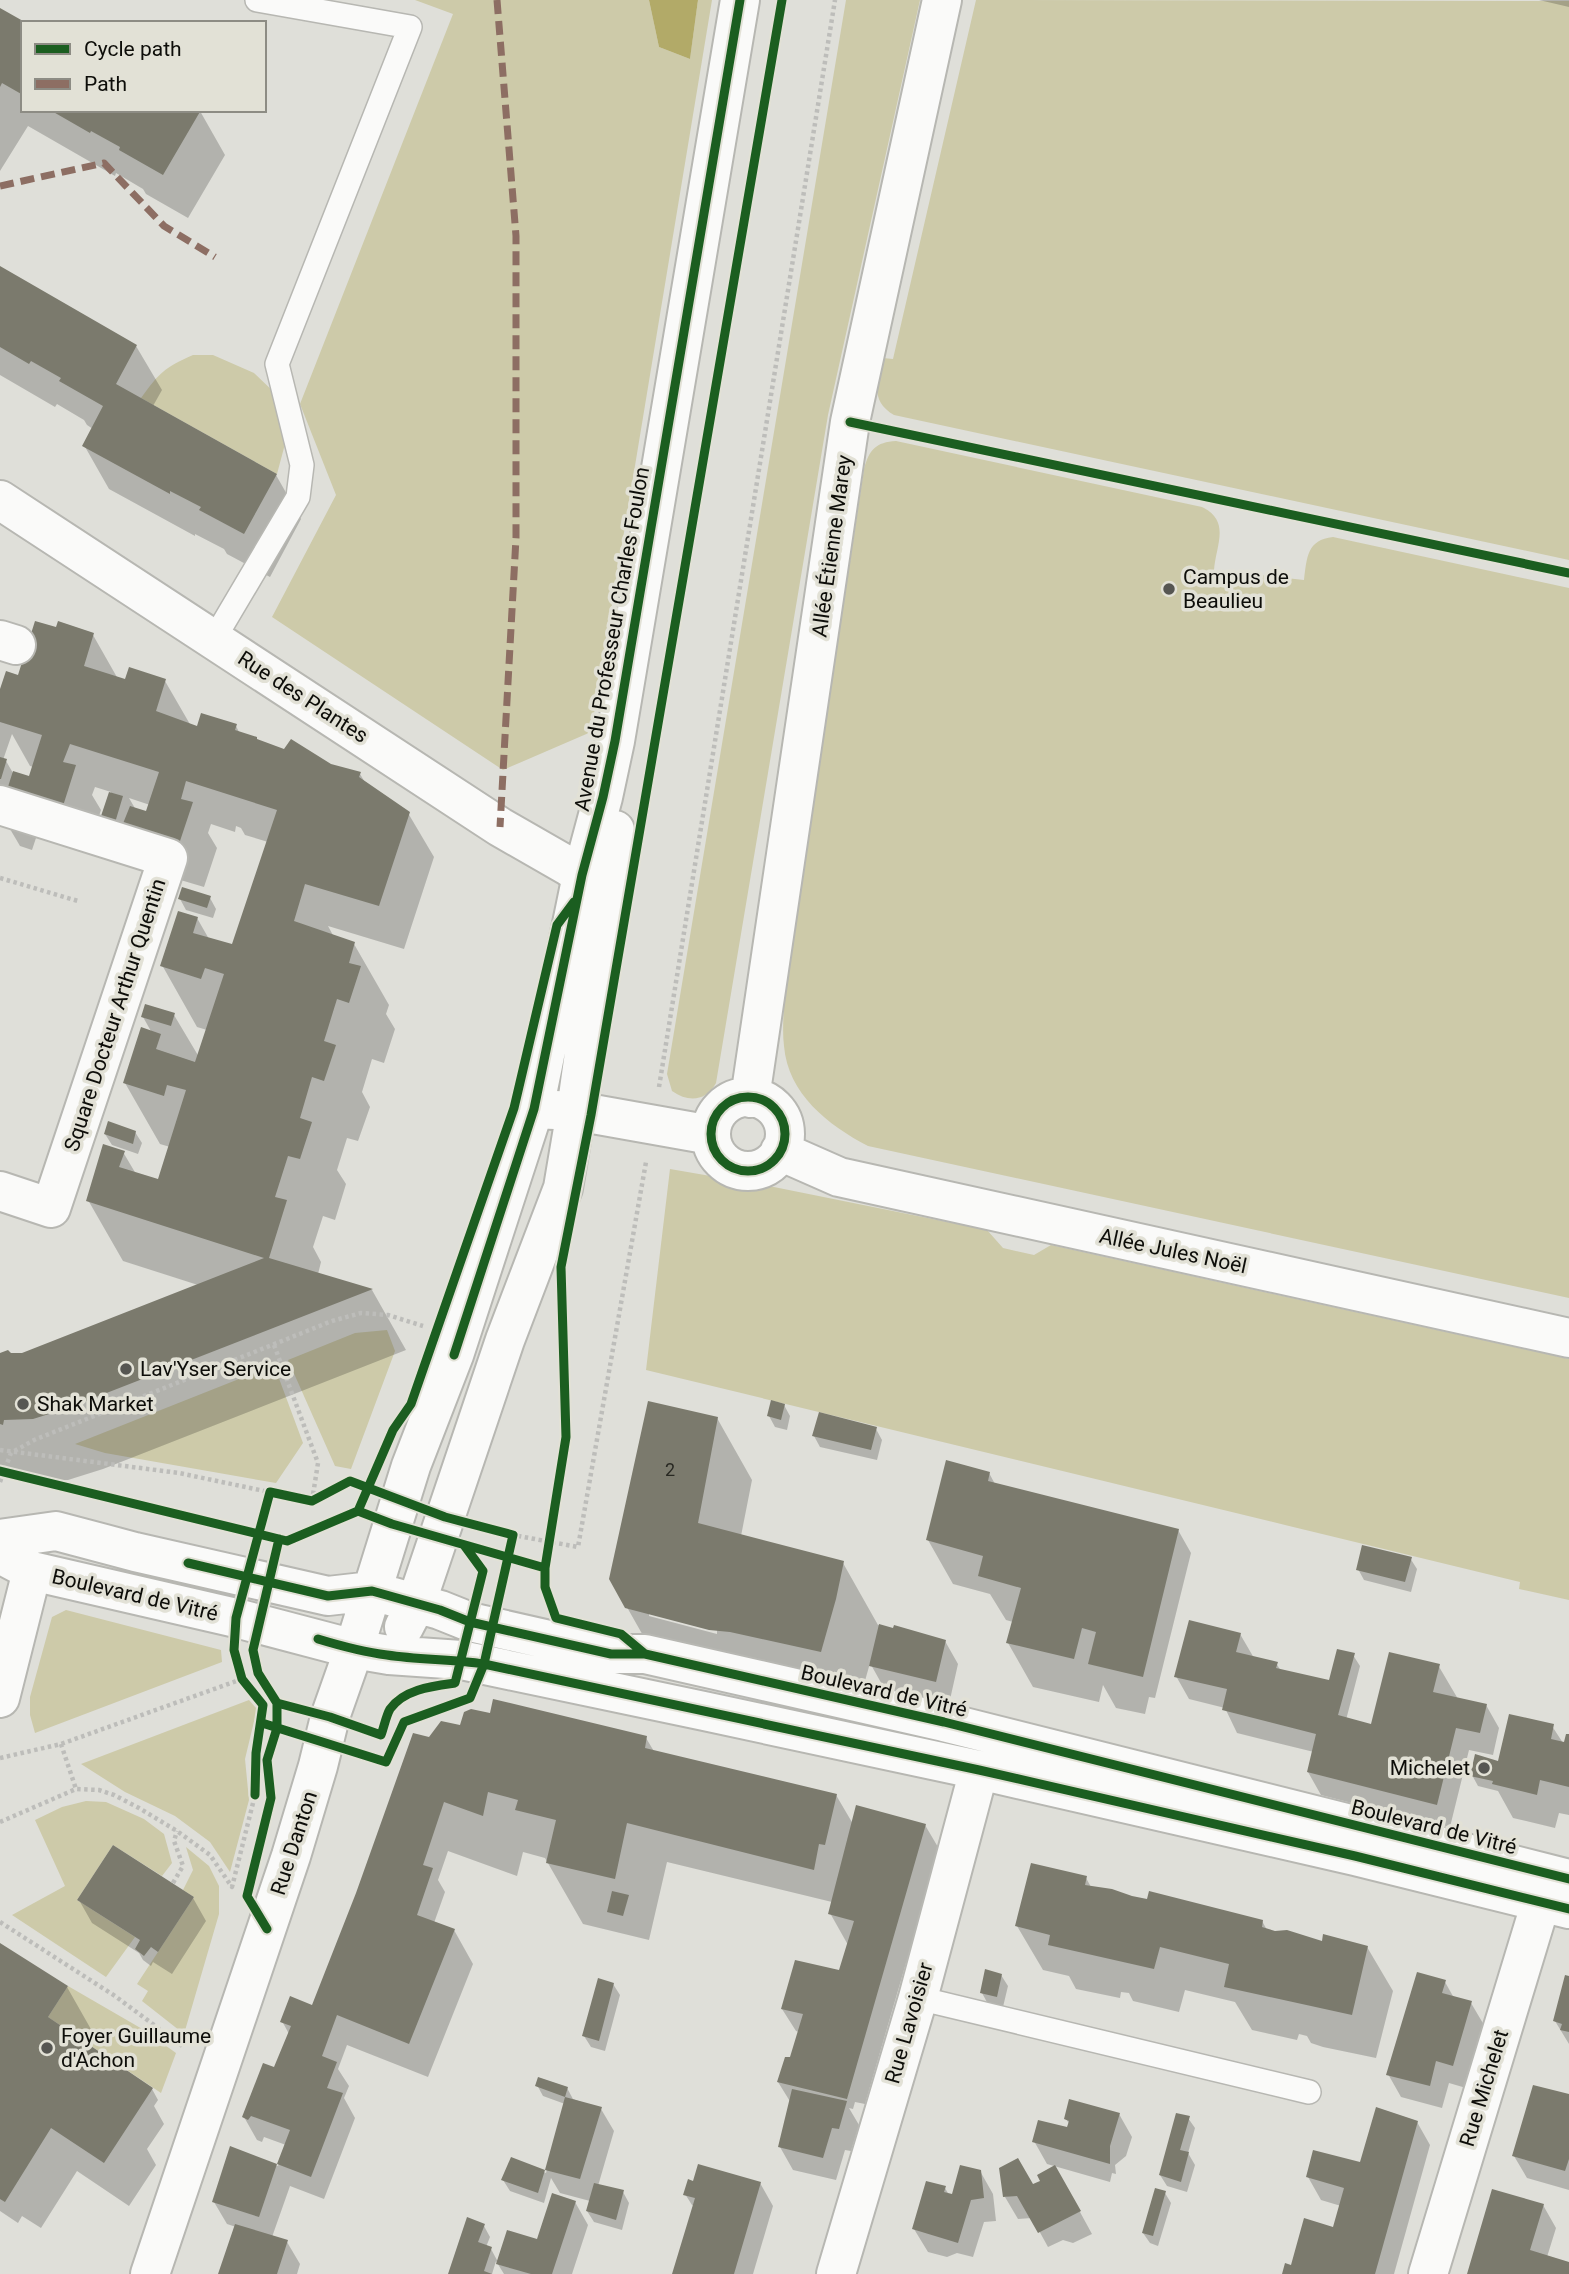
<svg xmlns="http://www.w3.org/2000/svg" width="1569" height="2274" font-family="Roboto,sans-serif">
<rect width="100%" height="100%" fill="#dfdfd9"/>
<path fill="#cdcaa9" d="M415 0H649L659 47 690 59 698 0H712L591 732 503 770 272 617 336 495 300 404 453 14Z
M846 0H920L828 415 716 1083C706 1101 689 1103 672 1091L667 1074Z
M976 0 1569 1V560L894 415C869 400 878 382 883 358L893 359Z
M193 355H213L254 373 276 394 285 444 277 474 141 398C160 372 164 368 193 355Z
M896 441 1202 507C1231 521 1216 545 1214 570L1304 580C1307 557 1307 540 1333 537L1569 588V1298L868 1146C828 1125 788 1094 784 1046 782 1030 784 1013 784 997L864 469C869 450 876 442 896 441Z
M670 1169 769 1186 987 1230 1003 1248 1034 1255 1051 1245 1569 1359V1600L1519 1589 1520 1582 646 1370Z
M387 1330 395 1351 351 1469 335 1466 288 1360 355 1333Z
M274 1365 303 1443 276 1483 105 1453 75 1444Z
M66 1610 221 1650 222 1662 35 1733 30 1715V1697L52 1617Z
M249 1700 257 1709 245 1759 249 1800 230 1872 210 1842 175 1816 125 1792 81 1764Z
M86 1801 106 1802 144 1819 164 1834 172 1863 162 1876 113 1845 77 1900 135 1937 106 1977 12 1915 65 1886 35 1820 62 1807Z
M186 1847 209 1866 219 1886V1914L184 2034 142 2001 148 1991 137 1984 194 1897 183 1890 193 1870Z
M68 1986 144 2030 176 2053 161 2093 48 2017Z"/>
<path fill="#b2aa68" d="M649 0H698L690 59 659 47Z"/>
<path fill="#0003" fill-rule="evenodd" d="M1539 0H1569V7Z
M0 10 23 23V110L200 111 225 155 188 218 146 194 143 189 116 173 115 176 28 126 0 171Z
M0 268 136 346 162 390 153 406 276 475 301 519 270 577 227 554 224 549 195 534V536L109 489 84 445 93 429 87 425 84 420 57 404 55 407 0 375Z
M93 635 118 679 126 681H165L191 726 198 728 236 726 240 734 258 741 329 767 360 774 366 784 408 813 434 857 404 949 328 926 334 937 354 944 389 1005 386 1014 395 1029 384 1063 372 1059 362 1092 370 1107 358 1141 347 1138 337 1170 346 1184 335 1220 323 1216 313 1247 321 1262 318 1274 372 1290 406 1350 103 1469 68 1480 39 1481 38 1485 0 1476V1355L23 1354 198 1285 123 1261 88 1200 123 1152 136 1174 159 1181 170 1147 160 1144 125 1083 152 1033 143 1017 174 1015 199 1057 207 1030 197 1027 162 965 197 918 209 939 233 946 268 842 245 835 241 828 236 826 235 832 211 824 208 833 217 848 204 887 167 876 101 822 111 792 95 787 92 795 101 810 88 849 41 823 32 850 20 846 0 812V691L19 677ZM12 734 30 766 33 767 30 778 13 773 6 761 3 760ZM129 798 150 805 148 813 136 810Z
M210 898 216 909 213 918 186 910 180 899Z
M135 1132 142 1143 138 1154 112 1145 105 1134Z
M784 1405 790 1416 787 1430 775 1427 769 1416Z
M717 1418 752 1480 741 1536 843 1563 878 1625 945 1641 958 1664 949 1704 884 1688 870 1663 856 1713 662 1669 611 1579ZM649 1612 717 1630V1634L649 1616Z
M876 1429 882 1440 877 1460 820 1447 814 1436Z
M989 1473 995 1484 1178 1530 1191 1553 1155 1698 1149 1697 1145 1714 1116 1708 1103 1685 1099 1702 1033 1687 1008 1643 1013 1622 1006 1620 990 1594 953 1584 928 1540Z
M1410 1558 1417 1569 1411 1592 1364 1580 1358 1569Z
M1240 1634 1254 1658 1276 1663 1281 1671 1328 1682 1353 1655 1360 1666 1346 1720 1370 1726 1438 1665 1458 1699 1486 1705 1499 1728 1493 1755 1469 1750 1450 1827 1430 1822 1428 1831 1377 1819 1371 1808 1321 1795 1308 1772 1314 1752 1237 1733 1225 1708 1189 1699 1176 1676Z
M1552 1726 1563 1743 1566 1744 1569 1736V1815L1559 1813 1555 1828 1513 1818 1498 1791 1478 1786 1472 1775 1499 1763Z
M461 1727 646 1738 655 1753 836 1795 853 1824 925 1825 945 1859 915 1966 906 1963 865 2104 855 2102 853 2109 849 2108 859 2125 851 2151 845 2150 836 2180 793 2170 780 2147 791 2103 778 2082 791 2059 799 2032 796 2031 782 2009 840 1973 848 1945 830 1913 832 1902 667 1862 649 1940 583 1924 545 1858 523 1852 517 1876 448 1851 438 1880 445 1892 434 1923 454 1930 473 1964 428 2077 347 2045 338 2069 349 2086 344 2098 355 2118 324 2199 290 2186 272 2237 287 2242 300 2264 297 2274H220L236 2227 227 2224 214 2202 232 2149 278 2166 286 2145 264 2137 262 2142 257 2140 244 2117 275 2070 289 2034 282 2021 313 2007 430 1739Z
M1086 1878 1091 1887 1132 1898 1262 1921 1267 1930 1323 1943 1367 1947 1393 1991 1376 2058 1323 2047 1311 2043 1307 2036 1299 2034 1297 2040 1252 2030 1235 2002 1185 1990 1179 2012 1133 2001 1129 1993 1121 1992 1120 1998 1076 1989 1069 1976 1043 1970 1017 1926Z
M193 1898 206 1921 172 1974 153 1962 151 1966 143 1960 139 1953 92 1923 79 1900Z
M0 1945 67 1987 92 2031 84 2043 152 2089 158 2100 154 2106 164 2124 147 2149 156 2165 129 2206 77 2171 41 2228 22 2216 18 2223 0 2211Z
M1001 1975 1008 1986 1003 2007 988 2004 982 1993Z
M1569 1978V2044L1555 2021Z
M1445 1982 1454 1998 1471 2003 1484 2025 1466 2088 1449 2083 1442 2108 1401 2097 1388 2074Z
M613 1984 620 1995 605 2051 591 2047 584 2036Z
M537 2085 567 2088 573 2099 601 2109 614 2131 598 2186 623 2192 629 2203 622 2230 594 2222 587 2211 590 2201 560 2193 551 2178 544 2203 510 2191 503 2180 512 2159 546 2173 565 2104 543 2096Z
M1569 2096V2190L1527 2178 1514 2156Z
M1119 2114 1132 2137 1126 2156 1115 2165 1116 2174 1112 2173 1110 2182 1047 2164 1034 2141 1068 2129 1070 2125 1066 2119Z
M1188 2118 1195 2128 1188 2153 1195 2165 1187 2192 1167 2186 1160 2175Z
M1417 2122 1430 2145 1394 2274H1283L1334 2229 1341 2206 1321 2200 1308 2177 1361 2164Z
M980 2171 993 2194 996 2221 984 2222 973 2257 957 2253 947 2257 928 2252 914 2229 945 2188 949 2195 953 2196Z
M760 2183 773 2206 753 2274H674L694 2206 692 2205 685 2194Z
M1033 2186 1068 2190 1092 2234 1073 2243 1063 2240 1048 2247 1032 2218 1018 2219 1005 2197Z
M1165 2193 1171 2203 1158 2246 1150 2243 1143 2233Z
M575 2202 588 2225 572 2274H504L496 2261 492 2274H450L484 2226 490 2237 486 2247 491 2249 498 2262 538 2241Z
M1543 2205 1556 2228 1547 2257 1569 2264V2274H1469Z"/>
<path fill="#7b7a6d" d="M0 8 23 21V95L2 83 0 87Z
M50 110H201L163 175 119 150 120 147 91 131 90 133Z
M0 266 137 345 116 384 277 474 244 534 199 510 201 507 170 491V494L82 446 103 406 59 381 61 378 31 361 29 364 0 347Z
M35 621 56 627 58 621 94 633 84 666 125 679 129 667 166 679 156 711 197 726 201 713 237 724 235 730 257 737V739L284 749 291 739 331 764 361 772 359 777 410 812 379 906 305 884 294 921 355 942 349 963 361 966 349 1003 337 999 324 1041 336 1045 324 1081 312 1077 300 1118 312 1122 300 1159 288 1156 275 1197 287 1200 269 1258 373 1289 68 1408 33 1419 4 1420 3 1425 0 1424V1353L8 1350 11 1353H22L264 1258 86 1201 103 1144 125 1151 119 1167 158 1179 186 1090 167 1085 164 1096 123 1083 141 1027 161 1034 156 1049 195 1062 224 974 205 968 201 979 160 966 178 911 198 917 193 933 232 944 277 810 186 781 181 799 193 802 179 844 122 826 130 806 146 811 159 772 70 744 63 762 76 765 63 806 7 790 13 771 29 776 42 735 0 722V689L6 671 18 675Z
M0 757 7 759 1 779H0Z
M109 792 123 796 114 826 99 822Z
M182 887 211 896 207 908 178 899Z
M145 1004 175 1013 171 1026 141 1017Z
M108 1121 136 1131 133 1144 104 1134Z
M771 1400 785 1404 781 1420 767 1416Z
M648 1401 718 1417 698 1523 844 1561 836 1599 821 1652 730 1632 709 1630 625 1608 609 1579Z
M819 1412 877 1427 871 1450 812 1436Z
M946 1460 990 1472 988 1481 1179 1529 1143 1677 1088 1664 1096 1632 1082 1628 1074 1659 1006 1643 1021 1588 978 1576 983 1556 926 1540Z
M1362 1545 1412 1557 1405 1582 1356 1570Z
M1189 1620 1241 1633 1236 1652 1278 1662 1276 1668 1329 1680 1337 1649 1355 1653 1338 1715 1371 1724 1389 1652 1440 1664 1433 1692 1487 1704 1480 1733 1456 1728 1437 1805 1307 1772 1316 1734 1222 1710 1227 1689 1174 1677Z
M879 1624 893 1628 894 1625 946 1640 936 1682 869 1666Z
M493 1699 647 1736 645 1748 837 1794 825 1845 819 1844 814 1870 627 1823 615 1879 546 1863 556 1820 515 1810 518 1800 488 1792 483 1816 444 1802 423 1865 433 1868 417 1915 455 1929 409 2044 337 2015 322 2056 337 2062 327 2088 343 2093 311 2177 277 2164 290 2130 251 2116 248 2120 242 2117 263 2063 274 2067 291 2026 280 2022 290 1996 312 2005 356 1893 413 1733 429 1737 441 1721 460 1725 464 1712 471 1709 490 1713Z
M1509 1714 1554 1724 1551 1739 1564 1742 1566 1734H1569V1787L1540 1780 1537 1795 1492 1784 1493 1781 1470 1776 1475 1754 1498 1761Z
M856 1805 926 1824 847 2099 777 2082 785 2057H790L803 2014 781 2009 795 1960 839 1970 854 1921 828 1914Z
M113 1845 194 1897 158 1952 151 1947 144 1956 135 1949 140 1940 77 1900Z
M1031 1863 1087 1876 1085 1885 1112 1889 1132 1896 1147 1899 1149 1891 1263 1920 1262 1927 1275 1931 1287 1930 1322 1941 1323 1934 1368 1946 1352 2015 1224 1987 1229 1964 1160 1947 1154 1969 1048 1945 1050 1935 1015 1926Z
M612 1891 629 1895 623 1916 607 1912Z
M0 1943 68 1986 48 2017 153 2088 104 2163 51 2128 5 2202 0 2199Z
M985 1969 1002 1974 997 1997 980 1993Z
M1417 1972 1446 1980 1442 1993 1472 2001 1453 2066 1436 2061 1430 2086 1386 2075Z
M1565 1975 1569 1976V2032L1560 2030 1562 2024 1553 2021Z
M598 1978 614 1983 599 2041 582 2036Z
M538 2077 568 2087 565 2097 535 2086Z
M1533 2085 1569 2094V2159L1565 2171 1512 2156Z
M792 2089 847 2101 839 2129 832 2128 823 2158 778 2147Z
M565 2097 602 2107 580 2179 545 2170Z
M1069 2099 1120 2113 1110 2146V2164L1032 2142 1038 2120 1067 2127 1069 2121 1064 2119Z
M1376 2107 1418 2121 1375 2274H1282L1285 2263 1291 2265 1304 2218 1333 2227 1344 2188 1306 2177 1313 2150 1360 2162Z
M1176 2113 1190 2116 1180 2150 1189 2152 1181 2182 1159 2175Z
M230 2146 277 2164 259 2217 212 2202Z
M511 2157 545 2170 538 2193 501 2180Z
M1018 2158 1033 2184 1040 2181 1037 2175 1055 2165 1081 2211 1038 2233 1017 2196 1003 2197 999 2168Z
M698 2164 761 2182 734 2274H672L695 2198 683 2195 688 2179 693 2181Z
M960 2165 981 2170 984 2198 971 2200 958 2243 912 2229 926 2181 946 2186 944 2192 952 2194Z
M594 2183 624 2190 616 2220 586 2211Z
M1155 2188 1166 2191 1153 2236 1142 2233Z
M1492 2189 1544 2204 1530 2250 1569 2262V2274H1467Z
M552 2193 576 2201 552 2274H531L496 2264 507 2230 537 2239Z
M467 2217 485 2224 478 2242 492 2247 484 2271 492 2274H448Z
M235 2224 288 2240 277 2274H218Z"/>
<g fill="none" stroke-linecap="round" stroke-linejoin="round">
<g stroke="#b7b7b2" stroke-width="26">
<path id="lane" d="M214 639 298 497 302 465 277 364 410 27 257 0
M918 1998 1309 2092"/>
</g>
<g stroke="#b7b7b2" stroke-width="42">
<path id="street" d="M0 500 500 827 568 866 607 892
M0 640 16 645
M0 805 168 858 51 1208 0 1191
M711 1134a37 37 0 1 1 74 0a37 37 0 1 1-74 0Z
M750 1098 850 422 942 0
M534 1109 576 1111 711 1135
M780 1151 839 1177 1569 1338
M836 2274 918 1998 979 1770
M1428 2274 1541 1902"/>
</g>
<g stroke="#b7b7b2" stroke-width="42">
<path id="secondary" d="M0 1539 56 1531 135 1552 328 1596 372 1591 440 1610 470 1622 611 1654H645L944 1722 1569 1879
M0 1554 32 1571 236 1618 354 1649 389 1655 461 1660 704 1711 979 1770 1355 1856 1569 1909
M404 1627 416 1604 505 1340 563 1188 576 1111 615 830
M0 1698 32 1571
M150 2274 291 1856 318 1766 330 1717 354 1649 411 1466 454 1355 534 1109 582 875 603 797 615 741 740 0"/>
</g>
<path stroke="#bdbdba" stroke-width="4.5" stroke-dasharray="3.5 3.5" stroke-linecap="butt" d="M0 878 78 901
M659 1087 835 0
M274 1345 318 1463 312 1501
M0 1450 179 1473 312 1501 350 1481 363 1487
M0 1482 11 1453 34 1440 332 1321 361 1313 388 1315 423 1326
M484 1527 513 1535 578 1547 646 1162
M258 1540 270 1492
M501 1589 513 1535
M262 1723 285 1730
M61 1744 76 1789
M360 1753 386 1762 404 1722 460 1702
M0 1758 61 1744 242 1679
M0 1822 76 1789 99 1790 114 1795 139 1808 177 1831 210 1855 232 1887 255 1795 256 1753 263 1705 242 1679 236 1658
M173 1883 183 1866 174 1841 177 1831
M0 1922 115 1996 185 2048"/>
<use href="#lane" stroke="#fafaf9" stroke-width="23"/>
<use href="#street" stroke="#fafaf9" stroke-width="38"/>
<use href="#secondary" stroke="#fafaf9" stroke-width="38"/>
<path stroke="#8d6e63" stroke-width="7" stroke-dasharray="14 7" stroke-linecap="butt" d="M497 0 516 236V538L500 827
M0 186 104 163 164 226 215 257"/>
<g stroke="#e2e1d6" stroke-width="13">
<path id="cycleway" d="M850 422 1569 573
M711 1134a37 37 0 1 1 74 0a37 37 0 1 1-74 0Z
M454 1355 534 1109 582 875 603 797 615 741 740 0
M0 1471 287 1541 358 1511 393 1430 411 1404 514 1108 557 925 574 902
M358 1511 392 1524 545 1568
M188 1563 328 1596 372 1591 440 1610 470 1622 611 1654H645L944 1722 1569 1879
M318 1639C341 1646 363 1652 387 1655 419 1660 451 1659 484 1664L979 1770 1355 1856 1569 1909
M645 1654 621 1634 556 1618 545 1587V1568L566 1437 561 1267 591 1115 782 0
M277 1703 330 1717 381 1735C384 1727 386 1716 390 1709 404 1689 433 1686 455 1683L483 1571 464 1545
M255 1795 256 1753 263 1705 242 1679 234 1650 236 1618 270 1492 312 1501 350 1481 445 1517 513 1535 484 1664 470 1698 404 1722 386 1762 262 1723
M267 1929 247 1896 271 1798 267 1760 277 1728V1703L258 1673 253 1650 279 1539"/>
</g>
<use href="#cycleway" stroke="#1b5e20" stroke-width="9"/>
</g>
<g fill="#565652" stroke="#e2e1d6" stroke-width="2.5">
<circle cx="1169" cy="589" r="7"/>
<circle cx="126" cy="1369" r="7"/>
<circle cx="23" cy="1404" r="7"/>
<circle cx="1484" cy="1768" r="7"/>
<circle cx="47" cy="2048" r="7"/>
</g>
<g text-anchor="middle" stroke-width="7" stroke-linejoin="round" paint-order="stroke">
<g font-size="18" fill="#282822">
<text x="670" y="1476">2</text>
</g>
<g font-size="21" fill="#0d0d09" stroke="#e2e1d6">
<text transform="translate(832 546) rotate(-82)" y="7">Allée Étienne Marey</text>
<text transform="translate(612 639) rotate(-80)" y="7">Avenue du Professeur Charles Foulon</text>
<text transform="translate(303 697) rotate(33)" y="7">Rue des Plantes</text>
<text transform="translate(115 1015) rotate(-72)" y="7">Square Docteur Arthur Quentin</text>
<text transform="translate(1173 1251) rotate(12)" y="7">Allée Jules Noël</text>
<text transform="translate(135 1595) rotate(13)" y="7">Boulevard de Vitré</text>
<text transform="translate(884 1691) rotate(13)" y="7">Boulevard de Vitré</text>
<text transform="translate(1434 1827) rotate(14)" y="7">Boulevard de Vitré</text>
<text transform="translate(294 1843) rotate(-72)" y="7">Rue Danton</text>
<text transform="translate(909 2023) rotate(-74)" y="7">Rue Lavoisier</text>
<text transform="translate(1484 2088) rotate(-73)" y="7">Rue Michelet</text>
</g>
<g font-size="21" fill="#0d0d09" stroke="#e2e1d6" text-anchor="start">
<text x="1183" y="584">Campus de<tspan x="1183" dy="24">Beaulieu</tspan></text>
<text x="140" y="1376">Lav'Yser Service</text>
<text x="37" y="1411">Shak Market</text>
<text x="1470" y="1775" text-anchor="end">Michelet</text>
<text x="61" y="2043">Foyer Guillaume<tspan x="61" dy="24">d'Achon</tspan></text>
</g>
</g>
<rect x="21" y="21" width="245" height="91" fill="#e2e1d6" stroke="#8d8c84" stroke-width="2"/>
<rect x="35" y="44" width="35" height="10" fill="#1b5e20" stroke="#8d8c84" stroke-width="2"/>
<text x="84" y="56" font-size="21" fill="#0d0d09">Cycle path</text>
<rect x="35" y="79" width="35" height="10" fill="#8d6e63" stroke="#8d8c84" stroke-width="2"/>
<text x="84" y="91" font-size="21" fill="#0d0d09">Path</text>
</svg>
